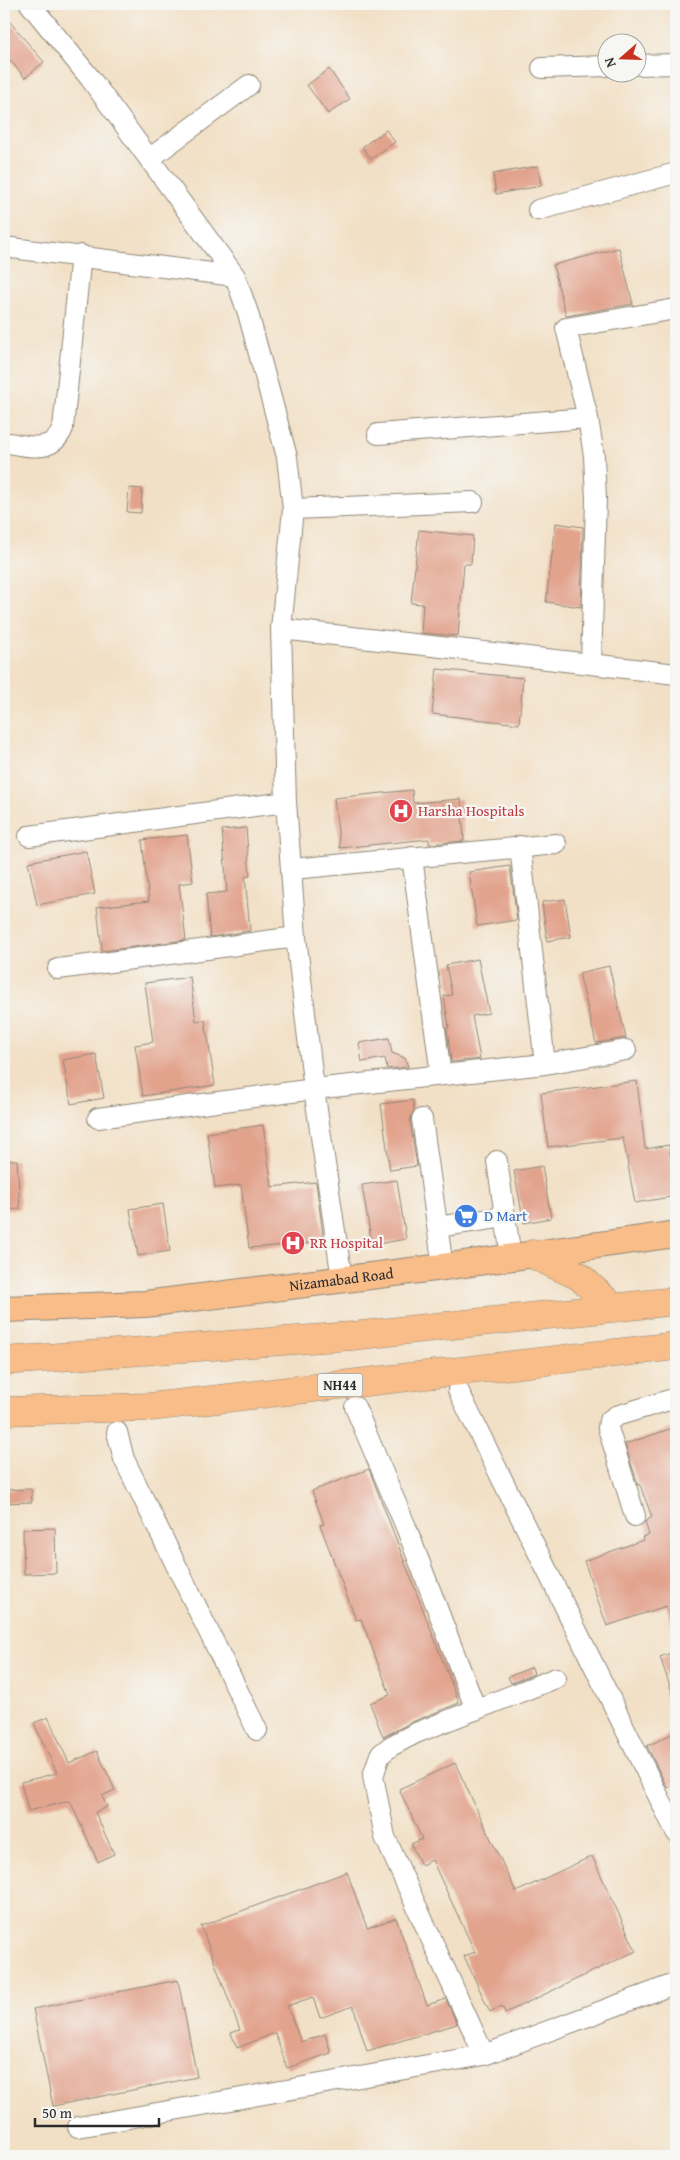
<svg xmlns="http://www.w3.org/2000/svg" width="680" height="2160" font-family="'Gentium Book Plus',serif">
<rect width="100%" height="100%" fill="#f6f6f2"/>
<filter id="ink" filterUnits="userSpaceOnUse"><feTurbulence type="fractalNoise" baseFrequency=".02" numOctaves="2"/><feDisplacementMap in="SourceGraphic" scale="10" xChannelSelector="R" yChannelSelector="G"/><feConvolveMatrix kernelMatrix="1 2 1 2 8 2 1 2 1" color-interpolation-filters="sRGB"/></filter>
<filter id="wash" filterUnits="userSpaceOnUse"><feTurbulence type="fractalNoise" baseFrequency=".0096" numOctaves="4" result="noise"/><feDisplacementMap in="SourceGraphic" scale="20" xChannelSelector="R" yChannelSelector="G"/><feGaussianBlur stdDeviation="1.12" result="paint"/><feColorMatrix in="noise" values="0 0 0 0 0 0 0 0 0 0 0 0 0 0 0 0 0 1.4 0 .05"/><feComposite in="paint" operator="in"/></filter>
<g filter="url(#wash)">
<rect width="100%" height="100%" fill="#f2e0c6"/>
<g id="blocks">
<path fill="#e2a38d" d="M4 15 44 62 25 78 4 53Z
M329 69 350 99 328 114 307 85Z
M386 130 395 142 371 159 362 147Z
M538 166 541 186 496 194 493 174Z
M619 248 633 304 566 316 553 265Z
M129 488 142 489 141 513 127 512Z
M556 523 583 527 581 607 546 602Z
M419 530 473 536 471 564H464L458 636 421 633 423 604 411 603Z
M437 669 523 678 519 724 432 714Z
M412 790 413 803 461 799 464 841 429 844V839L340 848 334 798Z
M246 828 250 876 245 877 250 931 210 937 206 894 227 892 222 830Z
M187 835 193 882 179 884 186 940 102 951 97 907 149 901 142 840Z
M86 851 95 894 37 905 28 862Z
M510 866 517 920 477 926 469 872Z
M565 899 571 937 547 941 542 902Z
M478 959 489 1013 472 1016 480 1059 451 1062 447 1028 449 1027 444 996 452 995 446 965Z
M609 966 626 1038 596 1043 579 973Z
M190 977 196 1021 205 1020 215 1085 143 1096 135 1045 153 1042 145 983Z
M389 1038 392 1053 405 1058 408 1067 387 1069 385 1058 362 1062 359 1043Z
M96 1054 104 1098 71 1104 63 1060Z
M637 1081 645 1149 669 1145 676 1196 635 1203 623 1138 548 1147 541 1093Z
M413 1100 414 1110 410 1121 417 1166 390 1170 381 1104Z
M263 1125 272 1187 316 1182 324 1242 249 1248 241 1185 215 1188 207 1133Z
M4 1160H17L20 1209 4 1210Z
M542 1166 551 1218 524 1223 514 1171Z
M397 1180 406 1239 372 1245 362 1185Z
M163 1204 170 1251 138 1256 130 1209Z
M676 1427V1630L674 1631 666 1606 607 1626 584 1561 643 1540 642 1537 649 1535 645 1522 652 1517 640 1485H638L625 1444Z
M369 1469 459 1703 412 1722 383 1737 370 1703 390 1695 361 1619 356 1620 320 1525 324 1524 312 1491Z
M31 1489 32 1502 4 1503V1490Z
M55 1528 56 1573 24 1574 23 1529Z
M676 1651V1697L674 1698 660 1657Z
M532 1667 534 1674 511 1683 508 1677Z
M48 1717 69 1763 97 1751 115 1790 102 1796 107 1807 95 1812 114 1854 98 1862 70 1801 28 1811 21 1782 57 1773 34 1723Z
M676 1732V1783L667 1788 647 1746Z
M455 1763 516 1892 592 1856 636 1951 505 2013 502 2006 490 2012 464 1956 475 1952 432 1860 421 1865 411 1844 422 1839 399 1789Z
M347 1872 367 1928 396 1918 427 2005 446 1999 457 2024 367 2051 353 2006 320 2018 313 1997 287 2006 301 2042 325 2034 331 2053 287 2068 275 2033 237 2048 231 2033 240 2030 201 1926Z
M178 1980 197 2077 53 2106 33 2009Z"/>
</g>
</g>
<g filter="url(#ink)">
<use href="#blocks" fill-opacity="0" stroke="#8e8678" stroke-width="1"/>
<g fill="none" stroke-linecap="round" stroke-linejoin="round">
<g stroke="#8e8678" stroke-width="22">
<path id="minor" d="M30 4 90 78 235 276 248 313 287 457 293 509
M638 65 676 64
M542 68 608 66
M149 159 249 85
M538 210 676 173
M4 247 235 276
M676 309 566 328 588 418 594 456 596 499 591 664 676 674
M378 434 588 418
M4 442C27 446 52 455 63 428L81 255
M281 629 591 664
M29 836 286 802
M520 846 545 1064
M412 857 441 1075
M293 869 556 844
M58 969 296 937
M98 1118 314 1089 545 1064 626 1050
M422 1119 443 1267
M497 1161 511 1257
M437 1227 505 1217
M342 1279 314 1089 296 937 286 802 281 629 293 509 473 502
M458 1390 676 1832
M355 1407 406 1527 476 1710
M117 1432 124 1459 257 1730
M635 1516 608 1428 609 1421 616 1416 676 1398
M484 2055 385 1837 373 1776 380 1755 391 1746 416 1733 556 1678
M78 2127 484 2055 674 1984"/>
</g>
<g stroke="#8e8678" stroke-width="28">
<g id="major">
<path id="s1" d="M4 1309 145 1304 443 1267 676 1234"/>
</g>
</g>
<g stroke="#8e8678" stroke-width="29">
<path id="highway" d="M532 1254 579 1276 614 1308
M4 1361 352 1336 676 1301
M4 1411 150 1407 676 1346"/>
</g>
<use href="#minor" stroke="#fff" stroke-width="20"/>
<use href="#major" stroke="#f8bd89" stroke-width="26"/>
<use href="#highway" stroke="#f8bd89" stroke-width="28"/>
</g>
</g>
<defs>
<g id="hospital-disc" transform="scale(1.25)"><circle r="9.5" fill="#e0444e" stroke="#f6f6f2"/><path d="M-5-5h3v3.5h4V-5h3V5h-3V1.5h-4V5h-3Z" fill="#fff"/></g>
<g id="supermarket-disc" transform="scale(1.25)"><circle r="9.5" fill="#3f7fe0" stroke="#f6f6f2"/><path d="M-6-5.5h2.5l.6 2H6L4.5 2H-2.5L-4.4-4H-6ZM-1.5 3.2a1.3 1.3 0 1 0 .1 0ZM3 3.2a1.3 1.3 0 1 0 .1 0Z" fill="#fff"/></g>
</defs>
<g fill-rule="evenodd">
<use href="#hospital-disc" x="401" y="811"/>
<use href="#supermarket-disc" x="466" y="1216"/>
<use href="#hospital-disc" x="293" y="1243"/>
</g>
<g text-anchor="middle" stroke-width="4.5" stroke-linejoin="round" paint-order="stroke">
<rect fill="#f6f6f2" stroke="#686867" stroke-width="1" x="317.5" y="1373.5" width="45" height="23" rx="4"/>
<g font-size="14" font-weight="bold" fill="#2b2b2b">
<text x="340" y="1390">NH44</text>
</g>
<g font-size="15" fill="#be3a42" stroke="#f6f6f2" text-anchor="start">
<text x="418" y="816">Harsha Hospitals</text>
<text x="310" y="1248">RR Hospital</text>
</g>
<g font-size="15" fill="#366cbe" stroke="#f6f6f2" text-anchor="start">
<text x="484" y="1221">D Mart</text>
</g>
<g font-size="15" fill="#2b2b2b" stroke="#f6f6f2">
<text dy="5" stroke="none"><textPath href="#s1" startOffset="339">Nizamabad Road</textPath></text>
</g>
</g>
<rect width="680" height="2160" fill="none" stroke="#f6f6f2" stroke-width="20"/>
<g transform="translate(622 58) rotate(250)"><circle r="24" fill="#f6f6f2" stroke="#a5a5a2"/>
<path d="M0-4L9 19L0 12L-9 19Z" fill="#c8321e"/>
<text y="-8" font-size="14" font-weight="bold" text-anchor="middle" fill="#2b2b2b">N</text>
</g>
<path d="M35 2118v8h124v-8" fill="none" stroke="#2b2b2b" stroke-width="2.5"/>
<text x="42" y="2118" font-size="15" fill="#2b2b2b" stroke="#f6f6f2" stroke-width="4" paint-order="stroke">50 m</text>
</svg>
